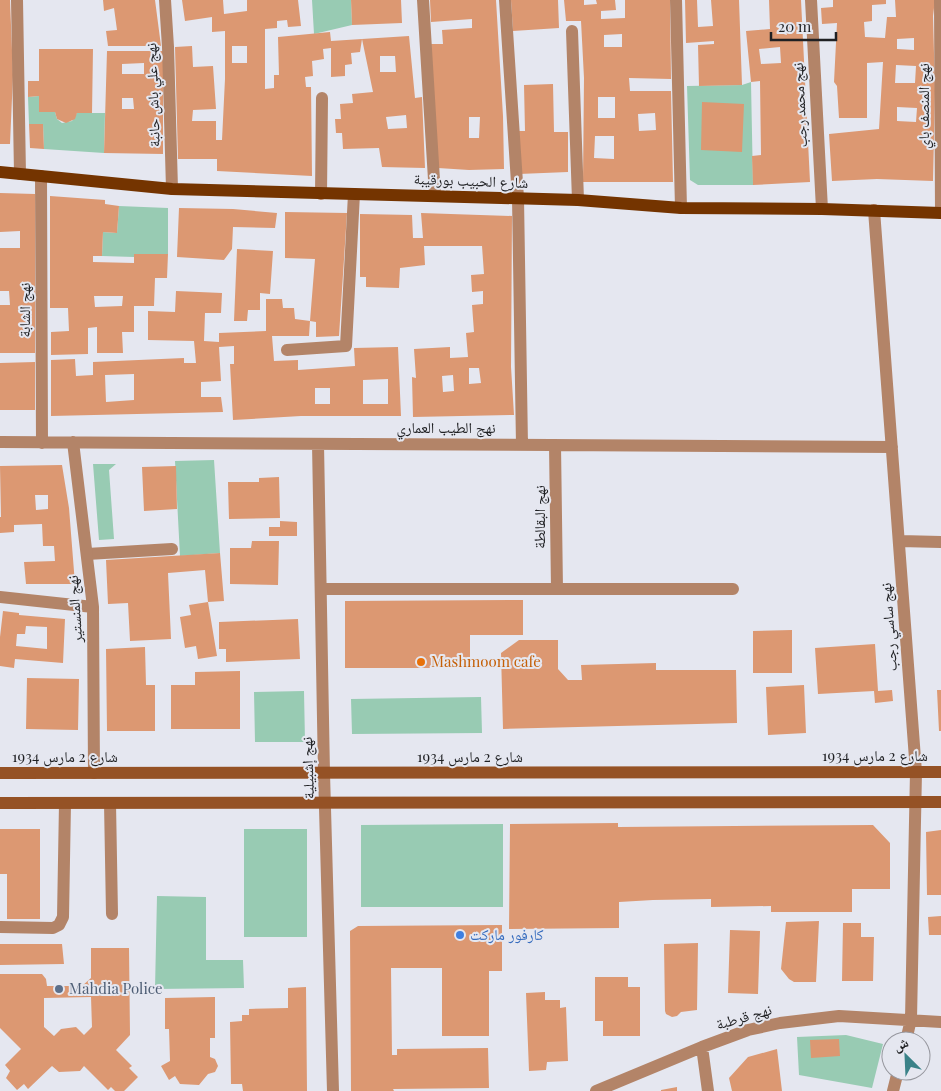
<svg xmlns="http://www.w3.org/2000/svg" width="941" height="1091" font-family="'Playfair Display','Noto Naskh Arabic',serif">
<rect width="100%" height="100%" fill="#e5e7f0"/>
<path fill="#98cbb3" d="M312 0H351L352 25 314 34Z
M751 82 753 185H698L690 180 687 86 742 85Z
M39 96V112H55L57 119 62 123 72 121 77 113H105L104 153 44 149 43 124H29L28 97Z
M119 206 168 208V254H134V257L102 256 103 232 117 233Z
M214 460 220 553 180 556 175 461Z
M93 464H116L109 470 114 539 99 540Z
M304 691 305 742H255L254 692Z
M481 697 482 733 352 734 351 699Z
M503 824V907H361V825Z
M244 829H307V937H244Z
M157 896 206 897V960H243L244 988 155 989Z
M846 1035 883 1044 872 1088 799 1075 797 1037Z"/>
<path fill="#dc9872" fill-rule="evenodd" d="M0 0H10L13 75 10 144H0Z
M103 0H155L161 46H108L106 31 117 30 114 8 104 11Z
M182 0H223L224 14 247 11V0H298L301 26 288 27 287 20 277 21V28L265 29V89L274 88V75H279L278 37 330 32 331 41 362 39 360 52 351 53 352 64 345 65V76L331 77V48L323 49 324 59 312 61 313 76 305 77 306 87H311L312 176 217 171V159H178L175 47 192 46 193 67 213 66 216 109 193 110 192 121H216V140H222L225 79V31L212 32V17L185 21ZM232 46H247V63H232Z
M351 0H401L402 23 352 25Z
M430 0H496L503 116 504 169 469 170 438 168 431 44H443L442 30 472 28V19L431 22ZM469 117H480L479 138H469Z
M511 0H558L559 28 513 31Z
M564 0H584V5L597 4 596 0H615L616 10 601 11V19L625 18V0H670L671 79 629 78 630 91H671L673 182H583L584 78 581 21H566ZM622 34V47H604V35ZM598 97H615V118H598ZM655 113 656 130 639 131 638 114ZM595 136H614V159L594 158Z
M685 0H697L698 27 713 26 711 0H739L742 85 699 86 698 45 714 44V41L686 43Z
M769 0H801L810 182 753 185 752 156 761 155 760 81 751 82 746 31 770 29ZM780 47 781 63 761 64 759 49Z
M833 0H886V4L872 5V21L864 22 865 37 885 38 887 17H896L895 0H935L933 16 935 91 933 181 877 179 832 181 829 134 879 129 883 62 867 63V118H839L837 86 834 82 837 23 822 24 821 8 833 7ZM914 38V50L897 49V39ZM896 65 916 66 915 83H895ZM897 107 917 108 916 122 897 121Z
M409 36 415 98 422 97 425 168 382 167 379 148 343 149 342 133H336L335 119H341L340 104 353 103 352 94 373 92 362 39ZM380 56H395L396 72H380ZM406 115 407 128 388 129 386 117Z
M39 49H93L92 113H77L75 119 66 123 57 119 55 112H39V96L28 97V81H39Z
M107 51H163V154L104 153ZM144 63V74H122V64ZM122 98H133L134 109H122Z
M553 84 554 132H568V172L519 174 518 131H525L524 85Z
M702 102 744 104 742 152 701 150Z
M29 124H43L44 149 30 148Z
M0 193 35 194V353H0V305H10L9 291H0V248H20V231L0 232Z
M50 196 105 200V204L119 206 117 233 103 232 102 256H93V262L134 263V254H168L167 278H155L154 306H134V332H122L123 353H97V327L88 328V354L51 355V332L69 331 68 308H50ZM94 296H123L122 306 95 307Z
M179 208 233 209 277 213 275 228 233 227 232 249 224 260 177 257Z
M285 212 347 213 339 336 316 337V322L310 321 315 259 285 258Z
M421 213 512 216 511 367 514 415 413 417 412 377 416 378 414 349 450 347V358L468 357 466 333 474 332 472 305 483 304V291L472 292 471 275 484 274 482 246H424L425 265 400 268 399 288 366 287V277H360V214L412 215 413 238H423ZM469 368H479L481 383 469 384ZM453 375 454 391 443 392 442 376Z
M237 249 273 251 270 294 260 293V310H248L247 321H234Z
M176 291 222 293 221 313H205L204 341 219 342V333L266 331V299H282L283 308H294L295 319 310 321 309 336H272L274 361 298 360V370L355 366 354 348 398 347 401 416H301L233 420 230 364H234V346L219 347 221 381 201 382V397H221L223 412 51 416V360L75 359 76 376 93 375V362L184 358V363H196L194 341 148 340V311L175 312ZM134 374V400L106 402 105 375ZM388 379V404H363V380ZM315 388H330V404H315Z
M35 362V410H0V363Z
M62 465 69 508 75 584H26L24 562 55 561 54 546H43L42 524 14 525V532L0 533V517H1L0 466ZM35 495H48V509L36 510Z
M176 466 177 509 144 511 142 467Z
M279 477 280 518 229 519 228 482H259V478Z
M280 521 297 522V536H269V527H280Z
M252 541H279L278 585 230 584V548H251Z
M220 553 224 601 208 602 205 570 168 573 171 639 130 641 128 603 108 604 106 560Z
M523 600V635H470V659H442V668H345V601Z
M208 602 217 656 198 659 196 646 185 648 180 617 191 615 189 605Z
M3 611 19 613V615L65 619 63 663 15 659 14 668 0 666V637ZM26 626 47 627V649L16 646 17 634H25Z
M298 619 300 659 226 662V649H219V622Z
M792 630V673H753V631Z
M519 640H558V669L568 680H582L581 665 656 663V670H736L737 723 503 729 501 653Z
M875 644 878 691 892 690 893 701 875 703 874 691 818 694 815 648Z
M145 647 146 685H155V731H107L106 649Z
M240 671V729H171V685H195V672Z
M27 678 79 679 78 730 26 729Z
M804 685 806 733 768 735 766 687Z
M937 690H941V731H939Z
M618 823V827L873 825 890 843V889H852V912H771V906L711 907V899L653 900 619 902V928L509 929 510 824Z
M0 829H40V919H7V874H0Z
M941 830V895H927L926 832Z
M941 916V935H929L928 917Z
M819 921 816 982H794L789 979 781 969 786 922Z
M843 923H861V937H874L873 981H842Z
M502 925V971H489V1036H442V968H391L392 1055H397V1049L488 1048 489 1088 393 1089 394 1091H351L350 931 358 926Z
M730 930 760 931 758 994 728 993Z
M698 943 697 1010 681 1012 677 1016 672 1017 666 1014 665 1011 664 944Z
M0 944H62L64 964 0 965Z
M91 948H129L130 1035 116 1050 132 1066 129 1068 138 1077 124 1091H115L111 1087 108 1090 84 1066 80 1071 59 1072 52 1066 28 1089 24 1084 17 1090 6 1078 10 1071 5 1065 21 1049 0 1028V974H42L46 979 47 986H82L91 978ZM91 997 92 1027 84 1035 76 1027 61 1029 54 1036 44 1027V998Z
M595 977H628V987H640V1036H603V1021H595Z
M306 987 307 1091H243L242 1084H231L230 1022 242 1021V1015H249V1009L288 1008V988Z
M545 992V1000H560V1008L566 1007 568 1061 547 1062 546 1070 529 1071 526 993Z
M215 997V1038H210V1057L215 1059 218 1066 215 1072 208 1074 199 1085 180 1084 175 1076 169 1080 161 1066 170 1061 169 1029H165V998Z
M839 1039 840 1056 811 1058 810 1040Z
M777 1049 782 1091H732L729 1078 748 1057Z
M677 1087V1091H661V1090Z"/>
<g fill="none" stroke-linecap="round" stroke-linejoin="round">
<path stroke="#b38468" stroke-width="12" d="M423 0 435 196
M87 554 172 549
M110 803 112 914
M0 927 53 928 59 925 63 917 65 803"/>
<path stroke="#b38468" stroke-width="12" d="M17 0 20 174
M165 0 168 47 172 189
M505 0 518 198 522 445
M676 0 681 208
M811 0 822 209
M940 0 941 213
M572 31 578 200
M41 176 42 443
M321 194 322 98
M874 210 916 772 911 1019 906 1041
M287 350 346 346 354 194
M0 442 892 447
M73 442 93 607 94 773
M318 444 324 773 333 1091
M555 445 557 589
M900 541 941 542
M321 589H733
M0 597 93 607
M702 1047 708 1091
M596 1091 702 1047 748 1030 780 1023 839 1016 941 1022
M893 1091 898 1071"/>
<path stroke="#955225" stroke-width="12" d="M0 773 941 772
M0 803 941 802"/>
<path stroke="#743400" stroke-width="12" d="M0 172 172 189 578 200 681 208 822 209 941 213"/>
</g>
<circle fill="#e8710a" stroke="#e5e7f0" stroke-width="2" cx="421" cy="662" r="5"/>
<circle fill="#3f7fe0" stroke="#e5e7f0" stroke-width="2" cx="460" cy="935" r="5"/>
<circle fill="#5c6f8a" stroke="#e5e7f0" stroke-width="2" cx="59" cy="989" r="5"/>
<g text-anchor="middle" stroke-width="4" stroke-linejoin="round" paint-order="stroke">
<g font-size="15" fill="#1f2023" stroke="#e5e7f0">
<text transform="translate(153 95) rotate(-92)" y="5">نهج علي باش حانبة</text>
<text transform="translate(800 105) rotate(-93)" y="5">نهج محمد رجب</text>
<text transform="translate(924 106) rotate(-90)" y="5">نهج المنصف باي</text>
<text transform="translate(471 181) rotate(2)" y="5">شارع الحبيب بورقيبة</text>
<text transform="translate(25 310) rotate(-90)" y="5">نهج الشابة</text>
<text x="446" y="433">نهج الطيب العماري</text>
<text transform="translate(540 517) rotate(-90)" y="5">نهج البقالطة</text>
<text transform="translate(75 609) rotate(-94)" y="5">نهج المنستير</text>
<text transform="translate(889 627) rotate(-94)" y="5">نهج ساسي رجب</text>
<text x="875" y="761">شارع 2 مارس 1934</text>
<text x="65" y="762">شارع 2 مارس 1934</text>
<text x="470" y="762">شارع 2 مارس 1934</text>
<text transform="translate(308 768) rotate(-92)" y="5">نهج إشبيلية</text>
<text transform="translate(744 1017) rotate(-16)" y="5">نهج قرطبة</text>
</g>
<g font-size="15" fill="#c56008" stroke="#e5e7f0" text-anchor="start">
<text x="431" y="667">Mashmoom cafe</text>
</g>
<g font-size="15" fill="#366cbe" stroke="#e5e7f0" text-anchor="start">
<text x="470" y="940">كارفور ماركت</text>
</g>
<g font-size="15" fill="#4e5e75" stroke="#e5e7f0" text-anchor="start">
<text x="69" y="994">Mahdia Police</text>
</g>
</g>
<g transform="translate(906 1056) rotate(336)"><circle r="24" fill="#e5e7f0" stroke="#96979e"/>
<path d="M0-4L9 19L0 12L-9 19Z" fill="#3a8288"/>
<text y="-8" font-size="14" font-weight="bold" text-anchor="middle" fill="#1f2023">ش</text>
</g>
<path d="M771 32v8h65v-8" fill="none" stroke="#1f2023" stroke-width="2.5"/>
<text x="778" y="32" font-size="15" fill="#1f2023" stroke="#e5e7f0" stroke-width="4" paint-order="stroke">20 m</text>
</svg>
